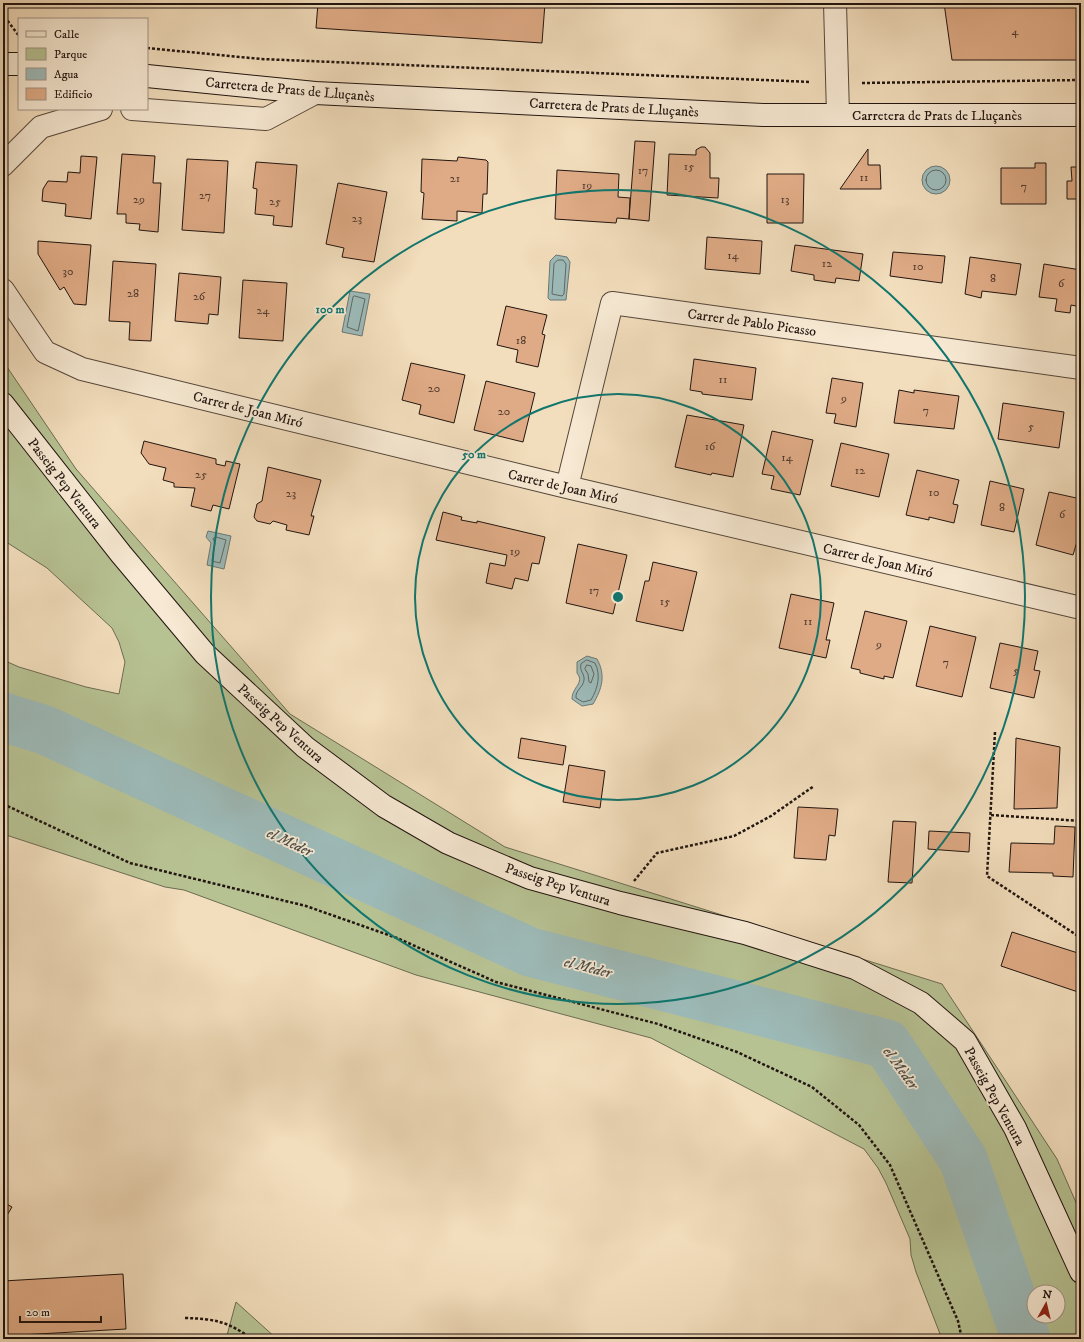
<svg xmlns="http://www.w3.org/2000/svg" width="1084" height="1342" font-family="'IM FELL DW Pica',serif">
<rect width="100%" height="100%" fill="#f2ddbc"/>
<filter id="stains"><feTurbulence type="fractalNoise" baseFrequency=".005" numOctaves="4"/><feColorMatrix values="0 0 0 0 .2 0 0 0 0 .09 0 0 0 0 .02 0 0 0 .5 -.17"/></filter>
<radialGradient id="worn" r=".72"><stop offset=".6" stop-color="#630" stop-opacity="0"/><stop offset="1" stop-color="#630" stop-opacity=".3"/></radialGradient>
<path fill="#b7c293" stroke="#6c6c52" fill-rule="evenodd" d="M3 361 76 469 290 714 505 847 942 984 1057 1159 1081 1214V1339H942L916 1272 911 1255 910 1239 886 1183 878 1168 864 1149 651 1038 416 975 184 890 165 887 3 834V660L19 667 86 687 119 694 125 662 119 642 112 628 47 568 3 540ZM1034 1292H1058V1316H1034Z
M236 1302 277 1339H226Z"/>
<path fill="#9dbab8" stroke="#6b7875" d="M922 180a14 14 0 1 1 28 0a14 14 0 1 1-28 0Z
M556 255 567 257 570 262 566 300H550L548 298 550 261Z
M350 291 370 294 362 336 342 332Z
M208 531 231 536 224 569 207 565 211 543 206 537Z
M587 656 597 659C606 675 602 689 593 704L582 706 572 699C572 687 585 683 577 673V662Z"/>
<g fill="none" stroke-linecap="round" stroke-linejoin="round">
<path stroke="#5f6864" stroke-width="1" d="M926 180a10 10 0 1 1 20 0a10 10 0 1 1-20 0Z
M558 260H563L566 264 564 294 562 296 552 294 554 264Z
M355 296 365 299 358 331 347 327 353 297Z
M216 537 226 540 220 563 212 561 215 543 213 539Z
M587 660 595 663C601 675 598 688 591 700L583 702 576 698C575 690 583 688 584 680 585 674 579 671 581 664Z
M587 665 591 666 594 674 591 683 589 682 588 674 585 669Z"/>
<path stroke="#9dbab8" stroke-width="49" d="M3 717 45 730 530 952 887 1044 963 1159 1026 1339"/>
</g>
<path fill="#dfab86" stroke="#211510" d="M318 3H545L542 43 316 28Z
M944 3H1081V60H952Z
M635 141 655 142 649 221 629 219Z
M701 147H705L710 153V178H719L718 198 667 195 669 154 696 155V150Z
M868 149V165H880L881 189H840Z
M122 154 155 156 153 183H161L158 232 139 230 140 224 126 223V214H117Z
M81 156 97 157 91 219 65 216 66 204 42 201 43 189 48 181 67 182 68 172 80 173Z
M458 157 486 160 488 162 487 194H483L482 213 457 211V221L422 219 424 193 421 192 422 159 457 161Z
M187 159 228 161 224 233 182 230Z
M256 162 297 165 292 227 273 225 274 216 255 214 257 189 253 188Z
M1035 163H1046V204H1001V168H1035Z
M1071 167H1081V199H1067V181H1072Z
M557 170 619 174 618 197 630 198 629 219 617 218 616 223 555 219Z
M767 174H804L803 223H767Z
M338 183 387 192 374 262 342 257 344 248 326 244Z
M707 237 762 241 760 274 705 269Z
M38 241 91 245 86 305 74 304 64 287 60 290 38 254Z
M795 245 863 254 859 281 836 278 835 283 814 280V275L791 271Z
M893 252 945 256 942 283 890 276Z
M970 257 1021 264 1016 295 982 291 981 298 965 294Z
M113 261 156 264 151 341 129 340 130 322 109 321Z
M1044 264 1081 270V307L1071 305 1070 313 1055 311 1057 299 1039 297Z
M179 273 221 277 218 315 209 314 208 324 175 321Z
M243 280 287 283 283 341 239 338Z
M506 306 547 315 542 334 545 335 538 367 516 362 518 350 497 345Z
M694 359 756 368 752 400 702 394V392L690 390Z
M411 363 465 375 454 423 419 414 421 405 402 400Z
M832 378 863 383 856 427 834 423 836 414 826 413Z
M486 381 535 393 523 442 474 430Z
M899 390 914 393V390L959 396 954 429 894 423Z
M1003 403 1064 412 1059 448 998 439Z
M687 415 744 425 733 477 712 473 711 475 675 467Z
M772 431 813 440 800 495 771 489 774 476 762 474Z
M144 441 216 459V464L225 466 226 461 240 464 229 509 213 505 211 511 191 506 195 488 174 487V483L163 480 166 468 149 464 141 453Z
M841 443 889 454 879 497 831 486Z
M268 467 321 480 311 516H314L309 535 286 530 287 525 273 521 270 524 257 521 254 517 257 504 262 501Z
M917 470 959 480 953 504 958 505 954 523 929 517V520L906 515Z
M990 481 1024 489 1014 532 981 525Z
M1049 492 1081 499V528L1073 555 1036 545Z
M443 512 462 517 461 520 477 523V521L545 537 539 564 532 563 528 581 515 578 512 589 486 583 490 563 505 566 507 555 436 540Z
M578 544 627 555 613 614 566 603Z
M653 562 697 572 683 631 636 621 645 581H649Z
M791 594 834 603 826 640H830L826 658 779 648Z
M865 611 907 621 893 678 884 676V679L860 673V670L851 668Z
M930 626 976 637 962 697 916 686Z
M1000 643 1038 651 1034 670 1040 671 1034 698 990 688Z
M521 738 566 746 563 765 518 758Z
M1016 738 1060 747 1057 808 1014 809Z
M569 765 605 771 600 808 563 802Z
M798 807 838 809 835 836 829 835 826 860 794 858Z
M893 821 916 822 912 883 888 882Z
M1055 826 1075 827 1073 877 1053 876V873L1009 872 1011 843 1054 844Z
M929 831 970 833 969 852 928 849Z
M1012 932 1081 954V993L1001 966Z
M3 1202 12 1207 3 1222Z
M123 1274 126 1329 3 1336V1281Z"/>
<g fill="none" stroke-linecap="round" stroke-linejoin="round">
<g stroke="#55473b" stroke-width="24">
<path id="street" d="M835 3 838 115
M132 109 266 119 315 93
M3 165 41 127 101 109
M3 290 45 352 82 369 567 487 1081 608
M567 487 612 303 1081 368"/>
</g>
<g stroke="#211510" stroke-width="24">
<path id="secondary" d="M3 64H19
M147 76 315 93 763 115H1081
M3 404 121 554 205 654 305 747 384 806 448 843 530 878 620 903 745 933 855 968 921 1003 965 1041 1015 1128 1081 1272"/>
</g>
<path stroke="#211510" stroke-width="2.5" stroke-dasharray="3 2" stroke-linecap="butt" d="M3 19 7 20 19 36
M147 48 261 59 811 82
M862 83 1081 80
M995 732 987 876 1081 938
M3 804 130 863 306 906 397 938 496 982 658 1024 737 1052 812 1087 859 1125 890 1165 958 1321 962 1339
M991 815 1081 821
M634 881 657 853 734 836 771 816 814 786
M185 1318C215 1319 227 1321 252 1339"/>
<use href="#street" stroke="#f7e9d3" stroke-width="22"/>
<use href="#secondary" stroke="#f7e9d3" stroke-width="22"/>
</g>
<g fill="none" stroke="#0f766e" stroke-width="2">
<circle cx="618" cy="597" r="203"/>
<circle cx="618" cy="597" r="407"/>
</g>
<g text-anchor="middle" stroke-width="3.5" stroke-linejoin="round" paint-order="stroke">
<g font-size="12" fill="#503a2e">
<text x="1015" y="35">4</text>
<text x="689" y="170">15</text>
<text x="643" y="174">17</text>
<text x="864" y="181">11</text>
<text x="455" y="182">21</text>
<text x="587" y="189">19</text>
<text x="1024" y="190">7</text>
<text x="205" y="199">27</text>
<text x="139" y="203">29</text>
<text x="785" y="203">13</text>
<text x="275" y="205">25</text>
<text x="357" y="222">23</text>
<text x="733" y="259">14</text>
<text x="827" y="267">12</text>
<text x="918" y="270">10</text>
<text x="68" y="275">30</text>
<text x="993" y="282">8</text>
<text x="1061" y="287">6</text>
<text x="133" y="297">28</text>
<text x="199" y="300">26</text>
<text x="263" y="314">24</text>
<text x="521" y="344">18</text>
<text x="723" y="383">11</text>
<text x="434" y="392">20</text>
<text x="844" y="402">9</text>
<text x="926" y="414">7</text>
<text x="504" y="415">20</text>
<text x="1031" y="430">5</text>
<text x="710" y="450">16</text>
<text x="787" y="461">14</text>
<text x="860" y="474">12</text>
<text x="201" y="478">25</text>
<text x="934" y="496">10</text>
<text x="291" y="497">23</text>
<text x="1002" y="511">8</text>
<text x="1062" y="518">6</text>
<text x="515" y="555">19</text>
<text x="594" y="594">17</text>
<text x="665" y="605">15</text>
<text x="808" y="625">11</text>
<text x="879" y="648">9</text>
<text x="946" y="666">7</text>
<text x="1016" y="674">5</text>
</g>
<g font-size="14" fill="#211510" stroke="#f7e9d3">
<text transform="translate(290 89) rotate(5)" y="5">Carretera de Prats de Lluçanès</text>
<text transform="translate(614 107) rotate(3)" y="5">Carretera de Prats de Lluçanès</text>
<text x="937" y="120">Carretera de Prats de Lluçanès</text>
<text transform="translate(752 322) rotate(8)" y="5">Carrer de Pablo Picasso</text>
<text transform="translate(248 409) rotate(14)" y="5">Carrer de Joan Miró</text>
<text transform="translate(65 483) rotate(52)" y="5">Passeig Pep Ventura</text>
<text transform="translate(563 486) rotate(13)" y="5">Carrer de Joan Miró</text>
<text transform="translate(878 560) rotate(13)" y="5">Carrer de Joan Miró</text>
<text transform="translate(281 723) rotate(42)" y="5">Passeig Pep Ventura</text>
<text transform="translate(558 884) rotate(18)" y="5">Passeig Pep Ventura</text>
<text transform="translate(995 1096) rotate(61)" y="5">Passeig Pep Ventura</text>
</g>
<g font-size="15" font-style="italic" fill="#4c4f4b" stroke="#f7e9d3">
<text transform="translate(290 842) rotate(25)" y="5">el Mèder</text>
<text transform="translate(588 967) rotate(14)" y="5">el Mèder</text>
<text transform="translate(901 1068) rotate(54)" y="5">el Mèder</text>
</g>
</g>
<circle cx="618" cy="597" r="6" fill="#0f766e" stroke="#f7e9d3" stroke-width="2"/>
<g font-size="12" text-anchor="middle" font-weight="bold" fill="#0f766e" stroke="#f7e9d3" stroke-width="3.5" stroke-linejoin="round" paint-order="stroke">
<text x="330" y="313">100 m</text>
<text x="474" y="458">50 m</text>
</g>
<rect width="1084" height="1342" fill="none" stroke="#f2ddbc" stroke-width="16"/>
<rect x="4" y="4" width="1076" height="1334" fill="none" stroke="#211510" stroke-width="2"/>
<rect x="8" y="8" width="1068" height="1326" fill="none" stroke="#211510"/>
<rect x="18" y="18" width="130" height="92" fill="#f7e9d3" stroke="#a19485"/>
<rect x="26" y="31" width="20" height="6" fill="#f7e9d3" stroke="#a19485"/>
<text x="54" y="38" font-size="12" fill="#211510">Calle</text>
<rect x="26" y="48" width="20" height="12" fill="#b7c293" stroke="#a19485"/>
<text x="54" y="58" font-size="12" fill="#211510">Parque</text>
<rect x="26" y="68" width="20" height="12" fill="#9dbab8" stroke="#a19485"/>
<text x="54" y="78" font-size="12" fill="#211510">Agua</text>
<rect x="26" y="88" width="20" height="12" fill="#dfab86" stroke="#a19485"/>
<text x="54" y="98" font-size="12" fill="#211510">Edificio</text>
<g transform="translate(1046 1304) rotate(8)"><circle r="19" fill="#f7e9d3" stroke="#a19485"/>
<path d="M0-3L7 15L0 10L-7 15Z" fill="#8f2418"/>
<text y="-6" font-size="11" font-weight="bold" text-anchor="middle" fill="#211510">N</text>
</g>
<path d="M20 1316v6h81v-6" fill="none" stroke="#211510" stroke-width="2"/>
<text x="26" y="1316" font-size="12" fill="#211510" stroke="#f7e9d3" stroke-width="3" paint-order="stroke">20 m</text>
<rect width="100%" height="100%" filter="url(#stains)"/>
<rect width="100%" height="100%" fill="url(#worn)"/>
</svg>
